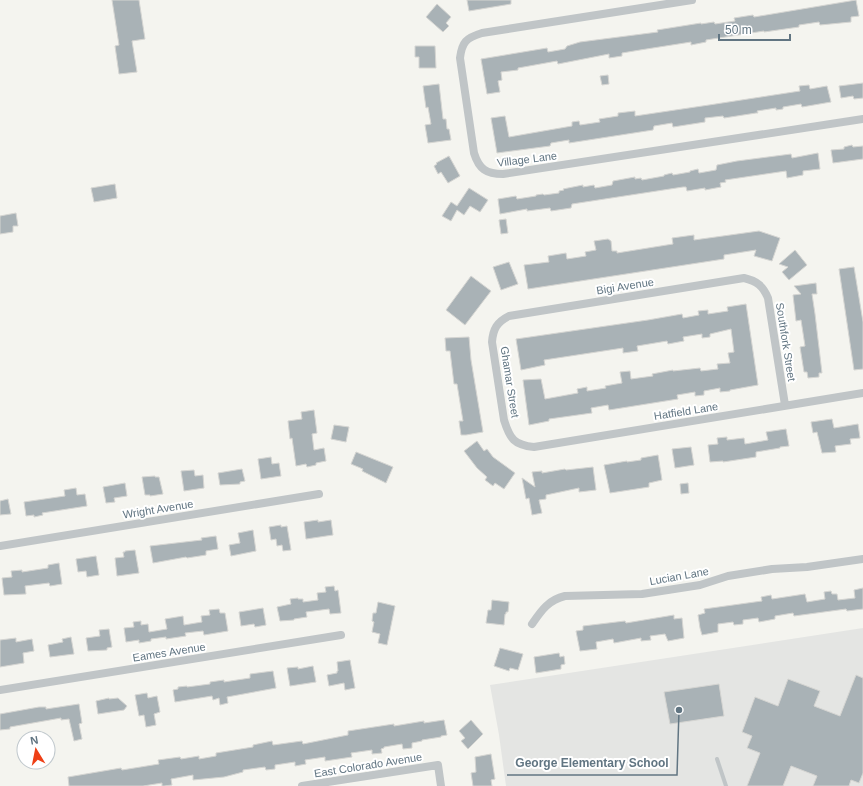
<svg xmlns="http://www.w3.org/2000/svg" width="863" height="786" font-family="Helvetica,sans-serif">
<rect width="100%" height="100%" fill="#f4f4ef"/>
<path fill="#e4e5e3" d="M863 628V786H506L499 735 490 685Z"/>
<path fill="#a9b2b6" stroke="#d5d5d2" d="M112 0H139L145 39 132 41 137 72 119 74 115 46 119 45Z
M467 0H511V4L469 11Z
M856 0 859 16 851 17V22L820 25 819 22 799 25V27L764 32V31L706 40V42L691 45V42L640 50 622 53V56L609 58V54L558 64 557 61 518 68V70L501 72 502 80 498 81 500 92 487 94 481 59 547 48 548 52 565 49 567 46 580 42 658 32 657 30 701 23V24L714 22 715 24 735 21 734 18 753 15 754 17Z
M437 4 451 17 446 23 449 26 443 32 426 17Z
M415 46H435L436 68H419V57H415Z
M608 75 609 84 602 85 600 76Z
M863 83V98L854 99 853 96 841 98 839 86Z
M439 84 443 119H446L447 129H449L451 140 428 143 425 125 431 124 428 107 426 108 423 86Z
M809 85 810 89 827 86 831 102 802 107 801 104 783 107V109L776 110V108L757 111 758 113H756L724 118 723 116 705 118V122L673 127 672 123 654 126 653 130 569 143V140L551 143 550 146 497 153 491 118 505 116 509 137 572 126V122L579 121 580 125 600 122 599 119 618 116V113L635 111V116L709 105 800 91 799 86Z
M852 145 853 147 863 146V159L833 163 831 150 844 149V147Z
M818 153 820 169 803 171V175L787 178 786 171 725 180 726 182 720 183 721 187 705 190V188L687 191 686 187H683L572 204 571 208 551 211 550 208 527 211V209L500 214 498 199 516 196 517 199 536 196V195L543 194 544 195 559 193V191L564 190 563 189 583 185V187L594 185 595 188 612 185 613 181 635 177V179L641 178 642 180 664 176V175L672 173 673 175 690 172V171L698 169 699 173 716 170 717 165 737 161 791 154 792 158Z
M449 156 460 176 448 183 441 172 438 174 434 166 437 164 436 163Z
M115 184 117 198 94 202 91 188Z
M469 188 488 200 480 212 470 206 464 215 457 210 451 221 442 216 451 202 457 206Z
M16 213 18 226H13V232L0 234V216Z
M506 219 508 233 501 234 499 220Z
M759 231 780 238 772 261 754 256 756 250 724 255V259L528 289 524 265 549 262 548 256 566 253 567 259 586 256 585 252 596 250 594 241 608 239 611 241 612 251H617V253L673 244 672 238 694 235V240Z
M795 250 807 265 789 280 782 272 788 267 779 264Z
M509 262 518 284 501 290 493 267Z
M854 267 863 322V369L854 370 839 269Z
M471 276 491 291 465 325 446 310Z
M816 283 817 294H812L815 314 822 373H819V377L808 378 807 372H804L800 347 805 346 801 320 796 321 793 295 801 294 794 286Z
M746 304 758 385 730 390V391L720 392V388L704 391V395L695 396V392L677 395 678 399 609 410 608 405 591 408 592 413 549 419V421L529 425 523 380 541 379 545 399 578 393 577 389 587 387V391L606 388 605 386 622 383 620 372 630 371 631 379 653 376 652 374 673 370V371L700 368 701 371 718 369 717 364 730 363 728 353 734 352 731 329 710 334V337L702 338V334L683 337 684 341 668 344 667 341 637 346 638 351 623 353V348L544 360 545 365 521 370 516 339 648 320 682 314 683 318 699 315 698 311 708 310V314L728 311 727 307Z
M469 337 471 360 483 432 466 435H461L459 421H463L457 384H454L450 351H446L445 338Z
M314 410 317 433 312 434 314 450 324 448 326 461 316 463V465L307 467 306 464 296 466 292 438 290 439 288 421 302 419 301 412Z
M832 419 834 428 858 424 860 438 850 439 851 444 835 446 836 452 822 453 817 432 813 433 811 422Z
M334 425 349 427 346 442 331 439Z
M786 429 789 446 780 447V448L756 452V457L723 462V461L710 462 708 445 718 444 717 438 727 437V440L744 438 745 444 768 440 766 432Z
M477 441 484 451 487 449 493 457 515 473 504 489 495 483 493 486 485 480 487 477 477 468 464 451Z
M691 447 694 465 675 468 672 449Z
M356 452 393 467 386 483 362 471 363 469 351 464Z
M658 455 662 480 649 483V487L610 493 604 465 627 461V462L641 460V458Z
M271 457 272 464 279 463 281 476 261 479 258 459Z
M593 467 596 490 579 492V488L546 495V499L539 500 542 513 532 515 529 498 526 499 522 478 535 487 532 472 542 471V473L565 469 566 470Z
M242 469 245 481 240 482V484L220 485 218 473Z
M194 470 195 476 203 475 204 488 184 491 181 471Z
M155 476V477H159L163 494 150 496V495H145L142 477Z
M125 483 127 496 114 498 115 502 106 503 103 487Z
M688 483 689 493 681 494 680 484Z
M76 488 77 495 85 494 87 506 42 513 43 515 34 517V515L26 516 24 502 65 496 64 490Z
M8 499 11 514 0 515V501Z
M318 520V522L331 520 333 535 306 539 304 522Z
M281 525V527L287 526 291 550 283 551 282 545 277 546 276 539 271 540 269 527Z
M253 530 256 551 231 556 229 545 240 543 238 533Z
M216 536 218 549 206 551V555L187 558 186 557 153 563 150 546 202 540 201 538Z
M135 550 139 573 117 576 115 558 124 557 123 552H125V551Z
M96 556 99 575 87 577 86 571 78 572 76 559Z
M59 563 62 584 50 586 49 583 25 586 26 594 4 595 2 578 12 577 11 571 22 570V572L48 568V565Z
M334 586 335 591 338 590 341 613 330 614 329 609 306 612 307 617 294 619V620L280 621 277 607 291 604 290 599 298 598V599H303V602L318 600 317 593 326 592 325 587Z
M863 588V609L847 611 846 609 794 616 793 613 775 616V619L759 622 758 618 743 620V624L734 625 733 622 718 624V632L702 635 700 628 698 615 705 613 704 609 762 601 761 597 771 595 772 599 805 594 807 602 825 599 824 592 831 591 832 594H837L838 600 855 598 854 590Z
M492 600 509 602 508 612H506V614H505L504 625 486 623 488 610H491Z
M378 602 395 606 387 645 378 643 380 634 372 632 374 622 372 621 373 613H376Z
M263 608 266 625 255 627 254 624 241 626 239 612Z
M219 609 220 613H225L228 631 204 635 203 631 185 633 186 636 166 639V637L151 639V641L139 643V640L126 642 124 628 134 627 133 622 141 621V625L148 624 149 632 167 629 165 619 183 616 184 625 202 622 201 616 210 615 209 610Z
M674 615V619L682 618 684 638 668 641 665 634 650 636 651 640 641 641V638L614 643 613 639 596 642 597 649 580 651 576 631 583 630V626L625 621 626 623Z
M109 629 112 647 107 648V650L88 651 86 638 100 636 99 630Z
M71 637 74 654 50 657 48 645 63 642 62 639Z
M16 638V642L32 639 34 651 23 653 24 663 0 667V640Z
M500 648 523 654 518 670 510 668 509 671 494 666Z
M559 653 560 657 564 656 565 664 561 665V669L536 673 534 657Z
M350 660 355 688 345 690 344 683 329 686 327 675 337 673V671H338L337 662Z
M313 666 316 682 290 686 287 668 298 667V669Z
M273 671 276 688 227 697 228 703 220 705 219 698 213 700 212 696 175 702 173 690 178 689V687L187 686V687L210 684V682L224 680V682L250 678V674Z
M856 675 863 678V773L859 783 851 780 849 786H813L817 776 791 766 783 786H747L760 753 747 748 752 736 742 732 755 697 778 706 788 679 820 691 814 706 840 716Z
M719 684 724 716 670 724 664 692Z
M147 693 148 698 157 696 160 712 154 714 156 725 146 727 144 715 139 716 135 695Z
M109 698V699L118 698 127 706 124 710 98 714 96 701Z
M79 704 82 723 79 724 82 739 74 741 69 719 61 720V718L10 727V729L0 730V714L39 707H46V709Z
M444 720 447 735 441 736V737L422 740V741L412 743V748L403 749 402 744 384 747V748L381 749 382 753 372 754V750L351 753 352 757 325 761V757L305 760 306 764 295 766V762L275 765V769L266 770 265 767 243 770V772L224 777 193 780V775L171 779 172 785 164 786H162V783L143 786H69L68 777 121 768 122 770 159 764 158 760 180 757 181 759 199 756V759L216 756V753L253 747V745L272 741 273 745 302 741 303 744 348 735V731L361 729 394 724V726L424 721V723Z
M471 720 483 734 468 749 461 741 465 738 459 731Z
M491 754 495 779 491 780 492 786H473L471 773 476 772 475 757Z"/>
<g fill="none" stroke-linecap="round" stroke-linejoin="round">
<path stroke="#c0c5c7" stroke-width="4" d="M717 759 726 786"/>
<path stroke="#c0c5c7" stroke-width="8" d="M692 0 482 33C466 38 462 42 460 58L474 153C479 169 486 174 503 174L863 119
M785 405 768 298C763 286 757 281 744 278L509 316C497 322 493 329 492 342L504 420C510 439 514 445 534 447L863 393
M0 546 319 494
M532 624C541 611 548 600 565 596L642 594 700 585 728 576 772 569 807 567 863 559
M0 690 341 635
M302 786 438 765 441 786"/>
</g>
<g text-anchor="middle" stroke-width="4" stroke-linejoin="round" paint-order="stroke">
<g font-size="11" fill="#617582" stroke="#fff">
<text transform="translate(527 159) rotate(-7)" y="4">Village Lane</text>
<text transform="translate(625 286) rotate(-9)" y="4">Bigi Avenue</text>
<text transform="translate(786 342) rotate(81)" y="4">Southfork Street</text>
<text transform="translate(510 382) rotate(81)" y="4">Ghamar Street</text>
<text transform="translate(686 411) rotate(-9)" y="4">Hatfield Lane</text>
<text transform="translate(158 509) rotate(-9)" y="4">Wright Avenue</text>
<text transform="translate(679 576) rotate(-10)" y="4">Lucian Lane</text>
<text transform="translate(169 652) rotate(-9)" y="4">Eames Avenue</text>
<text transform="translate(368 765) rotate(-9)" y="4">East Colorado Avenue</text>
</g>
</g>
<path fill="none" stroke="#617582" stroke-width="1.5" d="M679 710L677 775H507"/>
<circle fill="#617582" stroke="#fff" stroke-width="1.5" cx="679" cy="710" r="4"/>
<g font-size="12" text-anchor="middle" font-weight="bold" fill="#617582" stroke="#fff" stroke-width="4" stroke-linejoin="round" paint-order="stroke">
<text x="592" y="767">George Elementary School</text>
</g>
<g transform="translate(36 750) rotate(350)"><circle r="19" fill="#ffffff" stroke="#c0c8cd"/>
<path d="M0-3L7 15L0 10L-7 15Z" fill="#ee3f15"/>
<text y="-6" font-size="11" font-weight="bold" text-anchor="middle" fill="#617582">N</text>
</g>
<path d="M719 34v6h71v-6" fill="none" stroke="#617582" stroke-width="2"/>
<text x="725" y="34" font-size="12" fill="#617582" stroke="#ffffff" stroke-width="3" paint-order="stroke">50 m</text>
</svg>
